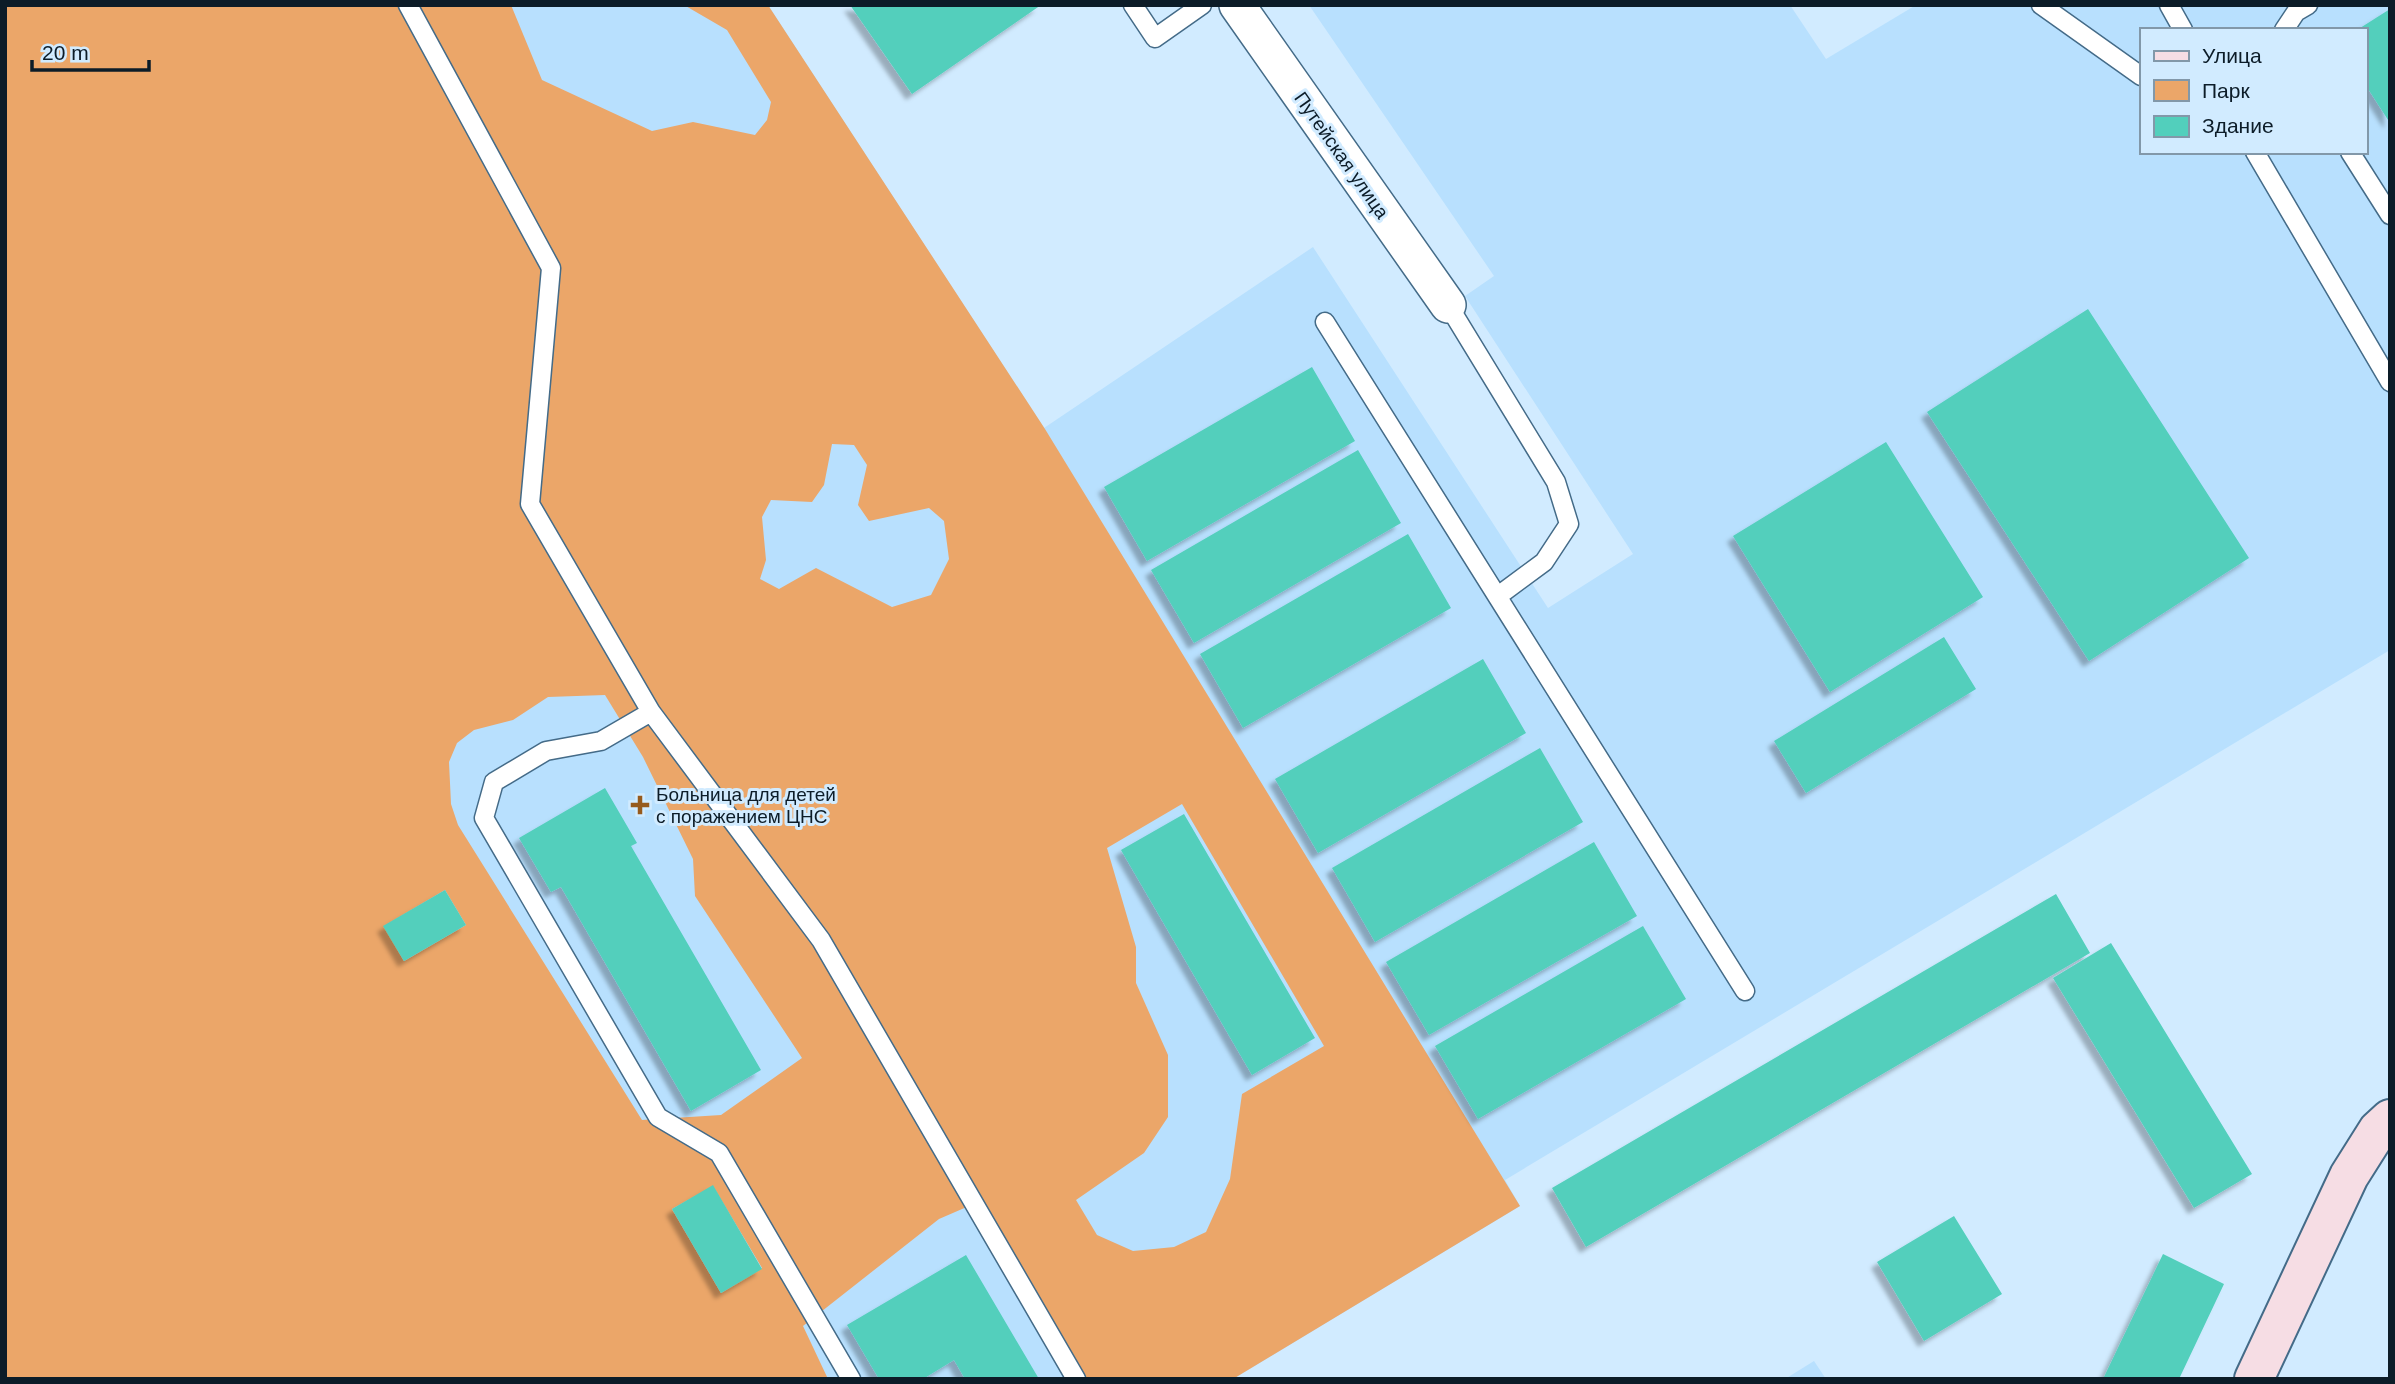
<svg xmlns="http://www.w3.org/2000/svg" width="2395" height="1384" font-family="Arial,sans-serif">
<defs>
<filter id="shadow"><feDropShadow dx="-6" dy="6" stdDeviation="2" flood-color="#0004"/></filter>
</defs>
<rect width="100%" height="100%" fill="#d1ebff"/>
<path fill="#b8e0fe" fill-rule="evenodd" d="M5 5H768L1044 428 1313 247 1548 608 1633 554 1465 296 1494 276 1309 5H1790L1826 59 1916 5H2390V650L1505 1180 1520 1206 1233 1379H5ZM2141 30H2365V152H2141Z
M1814 1361 1826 1379H1785Z"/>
<path fill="#eba669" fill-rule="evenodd" d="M5 5H511L542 80 652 131 693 122 755 135 767 120 771 102 727 30 684 5H768L1045 429 1520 1206 1233 1379H1069L969 1206 939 1219 803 1326 828 1379H5ZM832 444 854 445 867 465 858 505 869 521 929 508 944 521 949 559 931 595 892 607 816 568 779 589 760 579 766 560 762 517 771 500 812 502 824 485ZM605 695 643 757 693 859 695 896 802 1058 721 1115 642 1120 458 825 451 804 449 762 457 743 474 730 513 720 548 697ZM1182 804 1324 1046 1242 1094 1230 1179 1206 1232 1174 1247 1133 1251 1097 1235 1076 1200 1144 1153 1168 1117V1055L1136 983V947L1107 848ZM445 890 466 925 404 961 384 926ZM713 1186 762 1268 721 1293 672 1209Z"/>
<path fill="#52cfbc" filter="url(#shadow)" d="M850 5H1041L912 94Z
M2390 9V123L2365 84V30H2357Z
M2088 309 2249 558 2089 661 1927 412Z
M1312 367 1355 441 1147 561 1104 487Z
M1886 442 1983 597 1830 692 1733 536Z
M1358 450 1401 523 1194 643 1151 570Z
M1408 534 1451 608 1243 728 1200 654Z
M1944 637 1976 689 1806 793 1774 741Z
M1483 659 1526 733 1318 853 1275 779Z
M1540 748 1583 822 1375 942 1332 868Z
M605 788 637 843 631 846 761 1070 691 1111 561 887 551 892 519 838Z
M1184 814 1315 1038 1252 1075 1121 850Z
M1594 842 1637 916 1429 1035 1386 962Z
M445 890 466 925 404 961 383 926Z
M2056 894 2090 953 1586 1247 1552 1188Z
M1643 926 1686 999 1478 1119 1435 1046Z
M2111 943 2252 1174 2194 1208 2053 978Z
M713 1185 762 1269 721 1293 672 1209Z
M1954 1216 2002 1294 1924 1341 1877 1262Z
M2163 1254 2224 1284 2179 1379H2103Z
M966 1255 1039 1379H965L954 1360 923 1379H879L847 1325Z"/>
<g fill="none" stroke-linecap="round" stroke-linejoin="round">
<g stroke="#446b88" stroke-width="21">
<path id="lane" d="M408 5 551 268 530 504 651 712 601 741 546 751 494 782 484 818 658 1117 719 1153 851 1379
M1133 5 1155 38 1202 5
M2041 5 2141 76
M2169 5 2183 30
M2284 30 2296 12 2308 5
M2255 152 2390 382
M2350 152 2390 215
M1448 305 1556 482 1569 524 1544 562 1498 596
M1325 322 1745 991
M651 712 821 940 1076 1379"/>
</g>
<g stroke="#446b88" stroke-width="38">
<path id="street" d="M1237 5 1448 305"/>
</g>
<g stroke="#446b88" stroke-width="42">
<path id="secondary" d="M2254 1379 2349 1176 2378 1130 2390 1119"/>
</g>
<use href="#lane" stroke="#fff" stroke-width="18"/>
<use href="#street" stroke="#fff" stroke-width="35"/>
<use href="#secondary" stroke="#f6dde4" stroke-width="38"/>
</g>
<path fill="#965a1c" stroke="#d1ebff" stroke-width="2.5" d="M636.5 794.5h7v7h7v7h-7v7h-7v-7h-7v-7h7z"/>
<g text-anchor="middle" stroke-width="6" stroke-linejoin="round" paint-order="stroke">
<g font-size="19" fill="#0c1c28" stroke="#d1ebff">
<text transform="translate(1342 155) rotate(55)" y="7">Путейская улица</text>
</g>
<g font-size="19" fill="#0c1c28" stroke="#d1ebff" text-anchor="start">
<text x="656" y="801">Больница для детей<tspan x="656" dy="22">с поражением ЦНС</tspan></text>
</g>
</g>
<rect width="2395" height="1384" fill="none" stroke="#0c1c28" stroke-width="14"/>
<rect x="2140" y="28" width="228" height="126" fill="#d1ebff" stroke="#8298a9" stroke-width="2"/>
<rect x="2154" y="51" width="35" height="10" fill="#f6dde4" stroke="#8298a9" stroke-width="2"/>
<text x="2202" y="63" font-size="21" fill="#0c1c28">Улица</text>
<rect x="2154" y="80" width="35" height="21" fill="#eba669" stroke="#8298a9" stroke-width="2"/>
<text x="2202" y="98" font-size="21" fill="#0c1c28">Парк</text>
<rect x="2154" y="116" width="35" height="21" fill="#52cfbc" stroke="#8298a9" stroke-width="2"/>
<text x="2202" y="133" font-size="21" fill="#0c1c28">Здание</text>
<path d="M32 60v10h117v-10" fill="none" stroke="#0c1c28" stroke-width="3.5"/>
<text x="42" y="60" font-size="21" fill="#0c1c28" stroke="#d1ebff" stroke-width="5" paint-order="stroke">20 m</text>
</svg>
